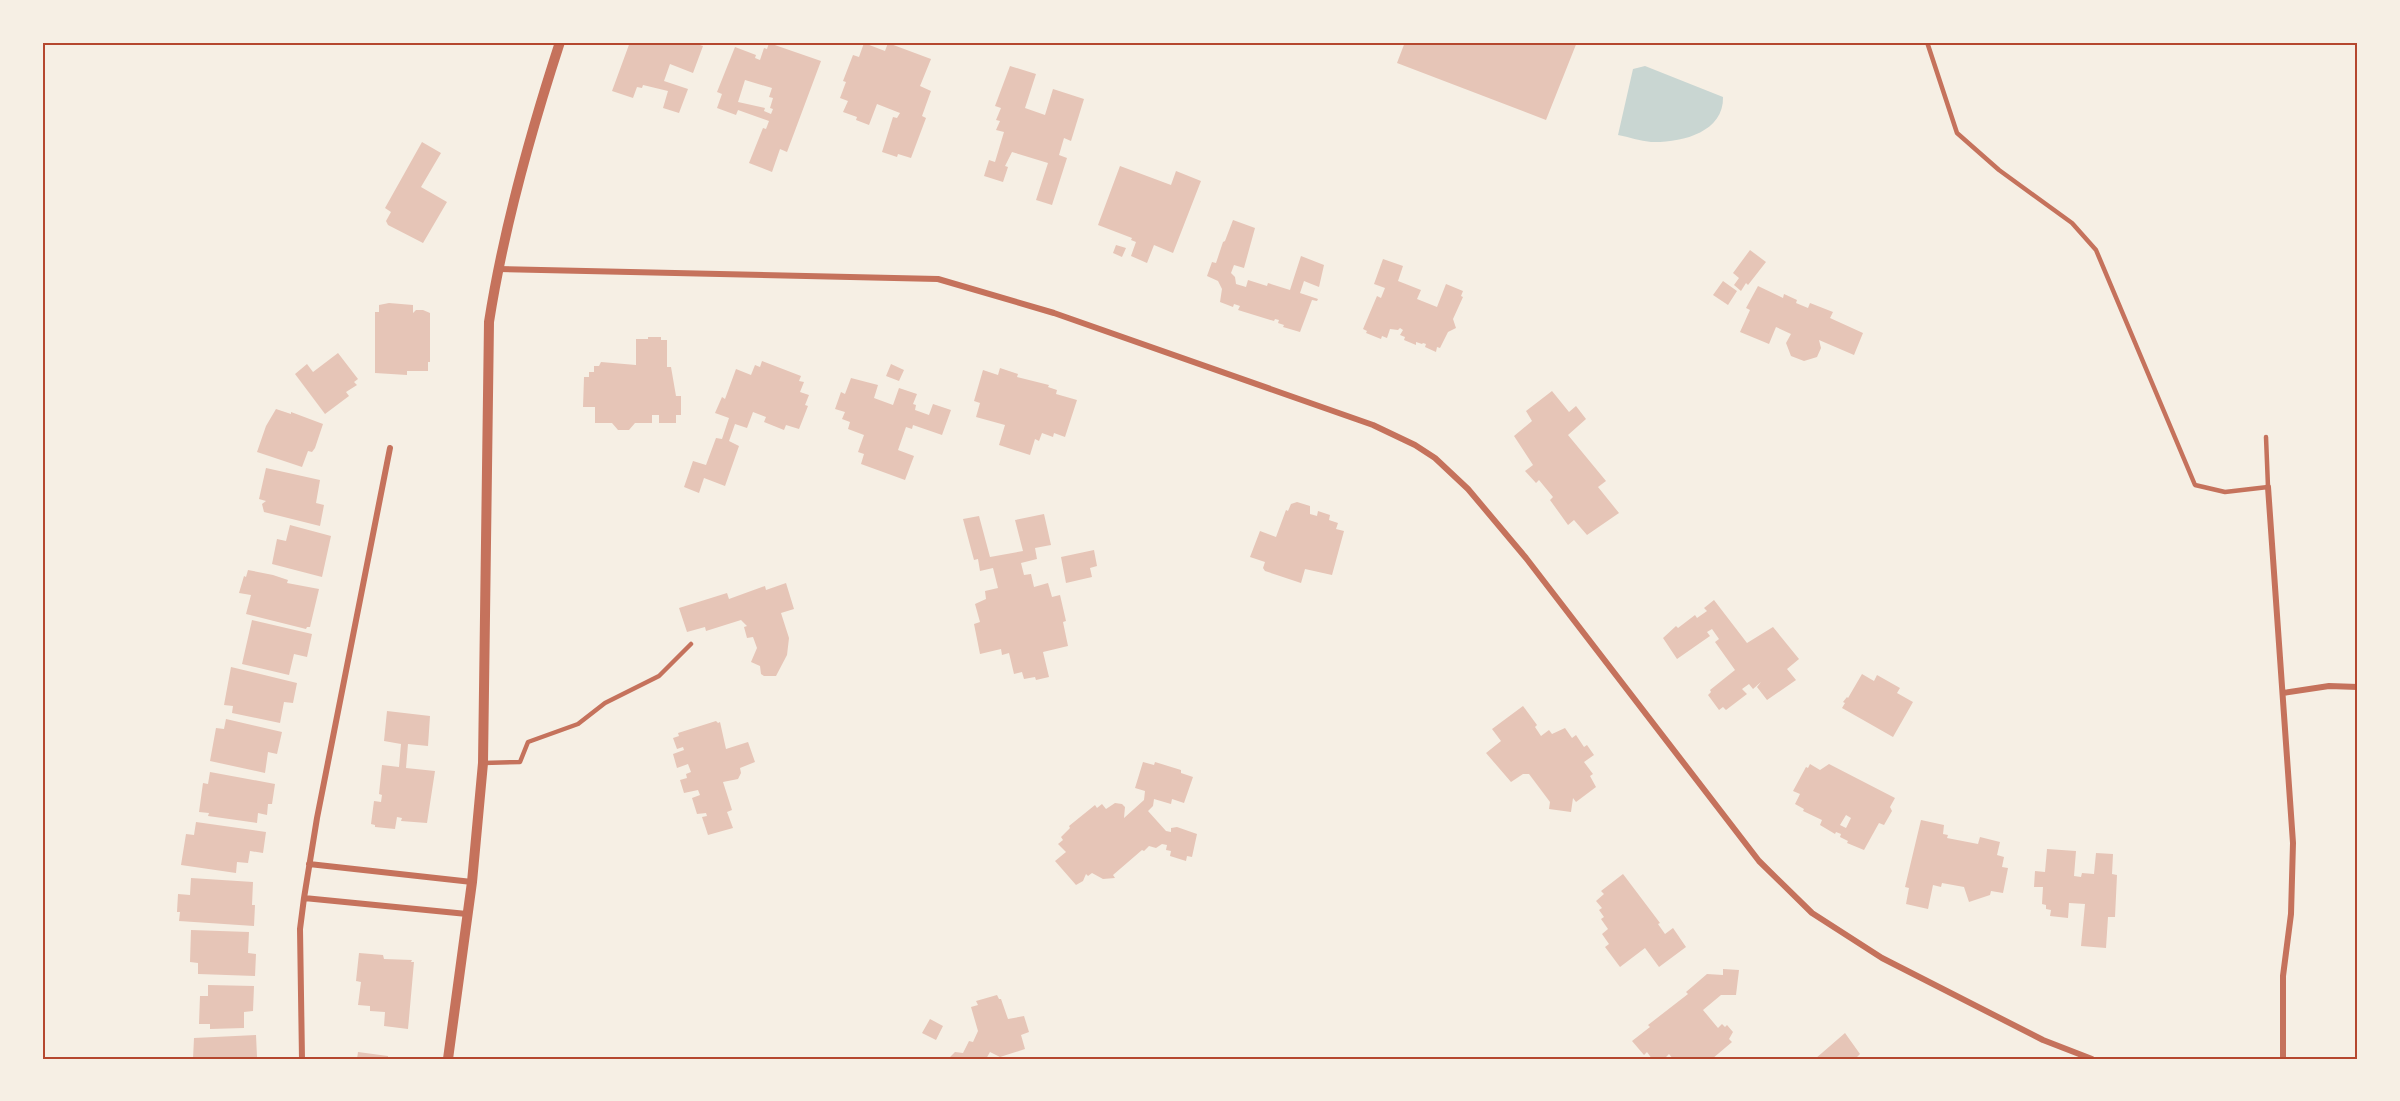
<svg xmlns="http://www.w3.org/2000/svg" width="2400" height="1101" font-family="Literata,serif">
<rect width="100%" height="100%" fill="#f6efe4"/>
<path fill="#c9d6d2" d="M1645 66 1723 97C1724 133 1680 143 1651 142 1640 141 1629 137 1618 135L1633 69Z"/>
<path fill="#e6c5b7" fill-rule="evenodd" d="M630 42H691L703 46 693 73 670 64 664 81 688 89 679 113 663 108 668 91 643 85 642 88 637 87 633 98 612 91Z
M1405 42H1577L1546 120 1397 63Z
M769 43 821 61 787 152 780 149 772 172 749 163 763 128 766 129 769 121 738 110 736 115 717 108 722 94 717 92 735 47 756 55 755 58 760 60 764 48 767 49ZM745 80 772 88 769 97 773 98 770 108 773 109 771 114 764 111 765 108 738 102Z
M864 43 885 51 888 43 931 59 920 86 931 91 922 116 926 118 911 158 898 154 897 157 882 152 893 117 897 118 900 113 877 104 869 125 856 120 857 117 843 112 848 101 840 98 846 82 843 81 853 55 859 57Z
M1010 66 1036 74 1025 108 1045 115 1053 89 1084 99 1071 141 1064 138 1059 155 1067 158 1052 205 1036 200 1048 163 1012 152 1005 166 1008 167 1003 182 984 176 989 160 995 162 1004 132 996 130 1000 121 996 120 1001 108 995 106Z
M422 142 441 153 421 187 447 202 423 243 388 225 386 221 391 212 385 208Z
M1120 166 1171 185 1176 171 1201 181 1173 253 1154 245 1147 263 1131 256 1136 242 1131 240 1132 238 1098 225Z
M1233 220 1255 228 1244 268 1234 265 1231 273 1235 277 1236 284 1246 287 1248 280 1267 286 1268 283 1290 290 1301 256 1324 265 1319 287 1304 281 1300 293 1318 299 1317 301 1312 300 1300 332 1283 327 1284 325 1278 323 1279 320 1275 319 1274 321 1238 310 1240 306 1234 304 1233 307 1220 302 1222 289 1218 281 1207 276 1212 262 1216 263 1223 242 1225 241Z
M1116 245 1126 248 1122 257 1113 253Z
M1750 250 1766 262 1748 285 1746 283 1741 291 1734 285 1739 278 1733 273Z
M1383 259 1403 266 1398 281 1421 290 1417 299 1437 307 1446 284 1463 291 1461 296 1463 297 1453 319 1456 328 1448 332 1440 348 1437 347 1436 352 1425 347 1426 344 1423 343 1422 344 1416 342V345L1404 340 1405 337 1400 335 1403 330 1400 328 1398 330 1390 329 1387 338 1382 336 1381 339 1366 333 1367 331 1363 329 1377 296 1381 298 1385 288 1374 284Z
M1723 281 1737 291 1728 305 1713 295Z
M1758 286 1783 298 1784 294 1797 300 1796 303 1808 308 1810 303 1833 312 1830 318 1863 333 1854 355 1819 340 1821 348 1817 357 1804 361 1791 356 1786 343 1791 334 1776 327 1769 344 1740 332 1750 310 1746 308Z
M389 303 413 305V313L416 310H423L430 313V362H428V371H407V375L375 373V312H379V305Z
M648 337H661V340H667V367H671L676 396H681V415H676V423H659V415H652V423H635L629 430H618L612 423H595V407H583L584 377H589V372H594V366H599L601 362 636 365V339H648Z
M338 353 358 379 354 382 357 385 346 392 349 396 325 414 295 374 307 364 313 372Z
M762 361 801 376 799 381 804 382 800 392 809 395 805 405 808 406 799 429 786 425 784 430 764 422 766 417 753 412 747 428 735 424 729 441 739 446 725 486 704 478 699 493 684 487 693 461 706 465 716 438 722 439 729 418 715 413 722 397 725 399 736 369 751 375 755 365 760 367Z
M891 364 904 370 899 381 886 376Z
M1000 368 1018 374 1017 377 1049 385 1048 387 1057 390 1056 394 1077 400 1065 437 1054 433 1053 437 1042 433 1039 441 1035 439 1030 455 999 445 1005 425 976 417 980 403 974 401 983 370 998 375Z
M851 378 878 385 874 398 893 405 899 388 917 394 913 404 916 405 915 410 929 415 933 404 951 410 942 435 913 425 912 429 906 427 898 450 914 456 905 480 861 464 864 454 858 452 864 435 848 429 850 422 842 419 845 412 835 409 841 392 845 394Z
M1552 391 1569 412 1576 406 1586 419 1568 435 1606 481 1598 487 1619 513 1587 535 1574 520 1568 525 1550 500 1553 497 1539 480 1536 483 1525 471 1533 465 1514 436 1532 421 1526 411Z
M276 409 291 414V412L323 424 315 448 312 452 308 451 302 467 257 452 266 426Z
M266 468 320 480 316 503 324 505 320 526 264 512 262 504 266 501 259 499Z
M1297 502 1310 506V514L1317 516 1318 511 1330 515 1329 520 1338 523 1336 529 1344 531 1332 575 1305 569 1301 583 1265 571 1263 568 1265 562 1250 557 1260 531 1276 537 1286 510 1288 511 1291 504Z
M1044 514 1051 545 1035 548 1037 559 1021 563 1024 575 1031 574 1034 587 1048 583 1052 597 1060 595 1066 621 1063 622 1068 646 1043 652 1049 677 1036 680 1035 677 1024 679 1022 672 1014 674 1009 653 1002 655 1001 649 980 654 974 624 980 622 975 604 986 599 985 591 998 588 993 568 980 571 978 559 974 560 963 519 979 516 990 557 1023 551 1015 520Z
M290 525 331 536 322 577 272 564 277 539 286 541Z
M1094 550 1097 566 1090 568 1092 577 1066 583 1061 557Z
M248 570 273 575 288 580 287 583 319 589 310 627H307L306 629 246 614 251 595 239 593 244 576 246 577Z
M786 583 794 609 781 613 789 638 787 655 776 676H764L761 674 760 666 751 662 757 648 753 637 747 638 744 627 747 626 741 620 706 631 705 627 687 632 679 608 727 593 729 599 765 586 766 590Z
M1714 600 1747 643 1773 627 1799 659 1787 669 1796 680 1767 700 1757 687 1761 682 1753 689 1749 684 1742 689 1747 694 1726 710 1723 707 1719 710 1708 695 1711 692 1710 690 1735 670 1715 642 1719 639 1712 629 1707 632 1710 636 1677 659 1663 638 1676 626 1678 628 1695 615 1697 618 1707 611 1704 608Z
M252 620 312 634 307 657 294 654 289 675 242 664Z
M231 667 297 683 293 703 284 702 280 723 232 713 233 706 224 705Z
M1862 674 1874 681 1877 675 1900 688 1897 693 1913 702 1893 737 1842 708 1845 703 1843 702 1847 697 1848 698Z
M1523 706 1537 725 1535 727 1541 736 1549 730 1552 734 1565 728 1572 738 1576 735 1584 747 1587 745 1594 755 1584 762 1593 774 1590 776 1596 787 1576 802 1573 798 1571 812 1549 809 1550 802 1529 774H1523L1511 782 1486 753 1501 741 1492 729Z
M387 711 430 716 428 746 408 744 406 768 435 771 427 823 401 821 402 818 397 817 395 829 375 827V825L371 824 374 801 381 802 382 795 379 794 382 765 399 767 401 744 384 741Z
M226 719 282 732 277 754 268 752 265 773 210 761 216 728 224 729Z
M716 721 718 723 720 722 726 749 748 742 755 762 740 768 741 773 738 779 723 782 732 810 727 812 733 828 708 835 702 817 707 816 706 813 697 814 692 798 700 795 698 790 684 793 680 780 687 778 686 774 691 772 688 764 677 768 673 754 684 750 683 747 677 749 673 738 679 736 678 733Z
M1143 762 1154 765 1155 762 1181 770V773L1193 777 1184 803 1172 799 1171 804 1154 799 1153 806 1148 811 1166 831 1171 832V828L1177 827 1197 834 1192 857 1187 856 1186 861 1170 856 1171 851 1166 850 1167 845 1162 844 1156 848 1149 846 1144 851 1142 850 1113 875 1115 878 1103 879 1092 873 1088 876 1086 874 1083 881 1076 885 1055 861 1066 852 1058 844 1063 840 1061 837 1070 828 1069 826 1095 805 1097 808 1102 804 1106 809 1115 803 1122 804 1125 807 1124 818 1144 800 1145 791 1135 788Z
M1810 764 1820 770 1829 764 1895 798 1890 807 1892 811 1884 825 1879 823 1864 850 1847 843 1848 841 1840 837 1841 834 1836 832 1835 834 1820 825 1822 820 1803 811 1804 809 1795 804 1800 794 1793 791 1806 767 1808 768ZM1846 815 1851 818 1846 828 1840 825Z
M210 772 275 784 272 804H268L267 815 258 813 257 823 208 816 209 813 199 812 203 783 208 784Z
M1921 820 1944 825 1943 834 1948 835 1947 838 1978 844 1980 837 2000 842 1997 855 2004 857 2002 867 2008 868 2003 893 1991 891 1990 895 1969 902 1964 887 1942 883 1941 887 1933 885 1928 909 1906 904 1909 888 1905 887Z
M196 822 266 832 263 853 250 851 248 863 237 862 236 873 181 865 186 834 194 835Z
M2047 849 2076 851 2074 876 2081 877 2082 873 2094 874 2096 853 2113 854 2112 874 2117 875 2115 917H2108L2106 948 2081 946 2085 904 2069 903 2068 918 2050 916 2051 910 2046 909V905L2042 904 2043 887H2034L2035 871 2045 872Z
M1623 874 1660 923 1658 924 1665 934 1673 928 1686 947 1659 967 1645 948 1620 967 1605 947 1609 944 1602 934 1608 929 1601 919 1604 917 1599 910 1602 908 1596 901 1604 894 1601 891Z
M191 878 253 882 252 905H255L254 926 179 921 180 912H177L178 894 190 895Z
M191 930 249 932 248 953 256 954 255 976 198 974V963L190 962Z
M359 953 383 955 384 959 412 960 411 962H414L408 1029 384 1026 385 1012 370 1011V1006L358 1005 361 982 356 981Z
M1723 969 1739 970 1736 995H1721L1703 1010 1718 1028 1722 1024 1725 1027 1727 1025 1733 1032 1729 1039 1732 1042 1712 1059H1673L1669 1054 1664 1059H1652L1647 1052 1644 1055 1632 1041 1650 1027 1648 1025 1688 994 1686 992 1707 974 1723 975Z
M208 985 254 986 253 1011 244 1012V1028L210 1029V1024H199L200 996H208Z
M997 995 999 999H1001L1008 1019 1024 1016 1029 1032 1021 1035 1025 1049 1000 1057 990 1052 986 1059H948L955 1052 963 1053 969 1041 973 1042 978 1031 971 1007 978 1005 976 1001Z
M930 1019 943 1026 936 1040 922 1033Z
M1845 1033 1860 1054 1855 1059H1815Z
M256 1035 257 1057H248V1059H193L194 1038Z
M358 1052 388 1056V1059H357Z"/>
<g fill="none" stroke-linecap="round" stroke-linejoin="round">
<path stroke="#c5725c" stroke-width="4.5" d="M1927 42 1957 133 1999 170 2072 223 2096 250 2195 485 2225 492 2268 487 2266 437
M483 763 520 762 528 742 578 724 605 703 659 676 691 644"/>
<path stroke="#c5725c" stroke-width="6" d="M498 269 938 279 1054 313 1373 425 1415 445 1435 458 1468 489 1526 558 1759 861 1812 913 1882 958 2043 1040 2092 1059
M2268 487 2293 843 2291 914 2283 976V1059
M2283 693 2329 686 2358 687
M309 864 472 882
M304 898 467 914
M302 1059 300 929 304 898 317 818 390 448"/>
<path stroke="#c5725c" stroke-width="10" d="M448 1059 472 882 483 763 489 322C504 226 530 134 560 42"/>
</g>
<rect width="2400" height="1101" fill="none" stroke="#f6efe4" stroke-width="87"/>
<rect x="44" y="44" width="2312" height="1014" fill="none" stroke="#b5482f" stroke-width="2"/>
</svg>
